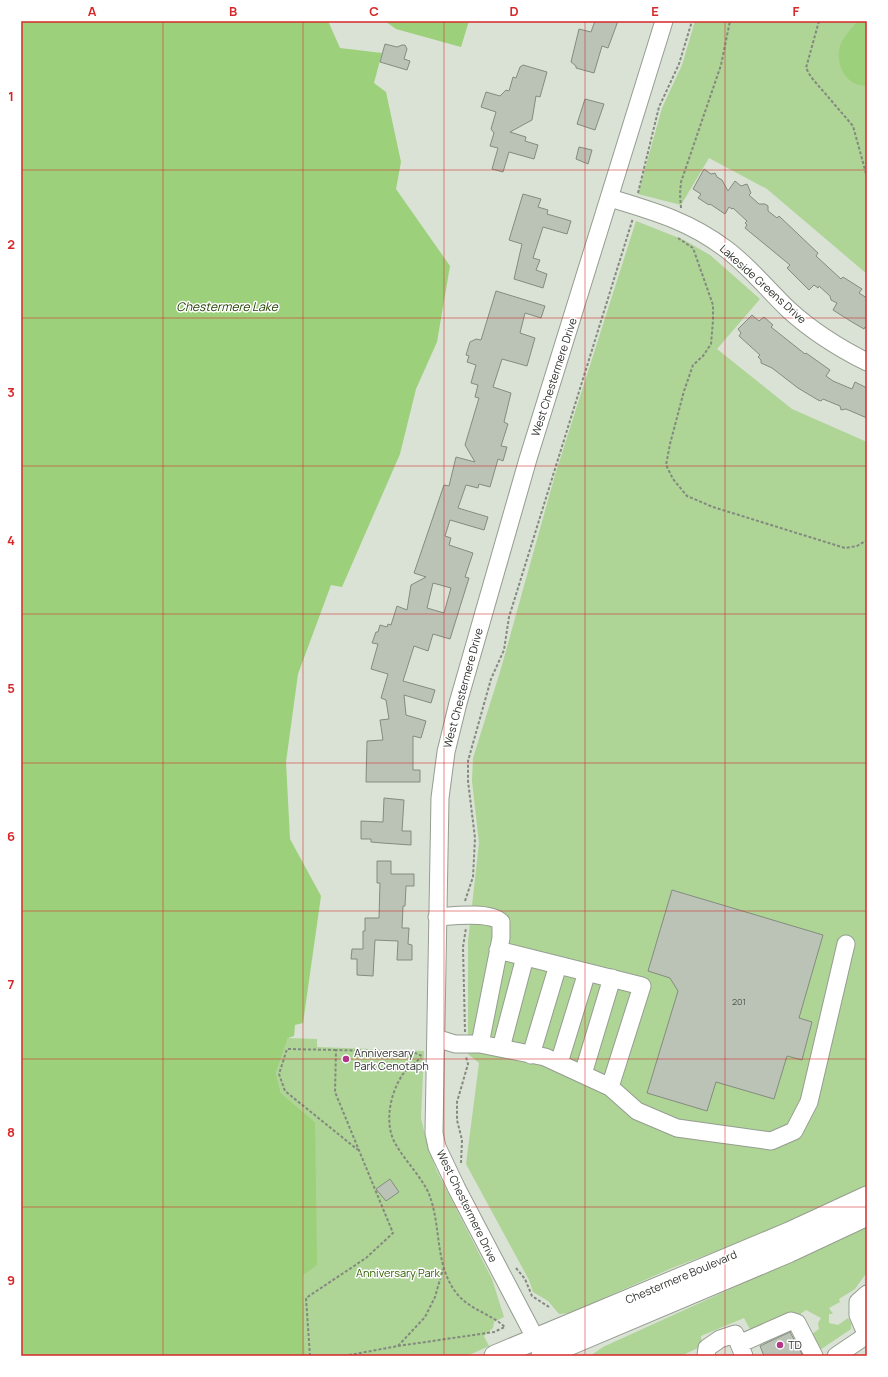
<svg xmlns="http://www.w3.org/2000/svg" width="888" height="1377" font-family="Manrope,sans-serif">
<rect width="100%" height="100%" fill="#d9e2d4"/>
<path fill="#aed496" d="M695 21H867V274L767 189 709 158 681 205 638 194 662 108 682 65Z
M636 221 684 240 710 255 760 299 717 349 792 409 867 442V1187L783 1226 672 1268 570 1313 559 1314 548 1301 533 1292 529 1280 466 1164 479 1063 468 1054V941L479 843 472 781 473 758 500 672 555 475Z
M288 1038 317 1039V1047L424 1051 421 1118 427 1143 436 1169 492 1279 504 1317 494 1322 493 1328 484 1336 489 1346 467 1356H305L303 1275 315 1122 281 1093 276 1073Z
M867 1227V1272L855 1289 839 1299 840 1302 829 1308 833 1314H829V1323L838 1325 848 1318 851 1323V1329L817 1352 808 1337 819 1329 818 1323 821 1318 806 1310 796 1317 751 1331 744 1318 701 1336 702 1346 685 1354V1356H590L603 1347Z"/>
<path fill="#9cd07b" d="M21 21H328L340 48 382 53 374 83 386 92 401 162 396 189 450 266 437 342 416 389 400 454 342 587 331 585 298 674 286 762 290 839 321 896 303 1023 295 1025 294 1036 288 1038 276 1073 281 1093 315 1122 317 1265 303 1275 305 1356H21Z
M385 21H469L461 47 396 29Z
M858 21H867V86C846 86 835 66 840 46 843 37 852 28 858 21Z"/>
<path fill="#bbc3b6" stroke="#848c7f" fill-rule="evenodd" d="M595 21H618L608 48 602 46 594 73 576 68V66L571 62 579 29 591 32Z
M385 44 397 47 402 45H405L407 49 404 59 410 61 407 70 380 62Z
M523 65 547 72 540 97 536 96 532 120 510 132 526 137 525 141 538 145 534 159 509 152 503 172 492 169 498 148 490 146 494 133 491 129 496 112 481 107 486 92 500 96 506 90 509 91 513 77 516 78 520 67Z
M585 99 604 104 595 130 577 124Z
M579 147 592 150 588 164 576 159Z
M704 169 711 174 715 173 717 177 722 180 728 191 735 181 741 186 747 184 751 193 749 195 759 204H765L768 206V211L777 218 779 216 818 253 816 256 841 279 843 277 862 289 859 293 867 298V328L865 327 864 329 852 322 833 310 837 303 831 300 830 296 819 286 818 288 814 285 809 290 787 268 790 265 745 228 747 225 745 223 747 221 733 208 732 209 729 207 725 214 710 204 709 205 698 198 701 194 693 189Z
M523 194 541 199 538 207 548 210 547 214 571 221 567 234 543 227 533 258 540 260 536 270 547 274 543 288 514 279 522 244 509 240Z
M496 291 545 306 541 318 525 313 520 333 535 338 527 366 502 359 493 387 511 393 504 422 508 424 501 446 507 447 503 461 498 459 490 487 479 484 478 488 466 485 458 508 488 517 484 530 450 520 445 536 451 538 449 545 473 553 465 577 469 578 450 639 433 634 428 651 414 646 403 681 435 690 431 703 404 695 406 715 426 721 421 738 413 736V770H420V782H366L367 741 383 740 380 720 389 719 386 700 381 698 388 674 371 669 378 644 372 643 376 632H378L380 625 387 627 388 624 391 625 397 606 407 610 411 585 426 577 414 573 444 485 449 486 456 457 475 462 465 445 479 398 475 397 478 385 471 383 476 365 467 362 469 356 466 355 470 342 476 339 481 340ZM433 583 451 588 444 613 427 608Z
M752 315 759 321 764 317 773 325 771 327 805 354 806 353 830 370 826 376 833 381 852 389 855 382 867 388V418L846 409 841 410 840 406 823 399 821 401 818 400 798 388 772 368 761 363V360L758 357 760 355 739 336 741 333 738 329Z
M384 798 404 800 402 831H411V845L382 843 371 842V839H361V821L383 822Z
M377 861H391V874H414V886H406L405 906H403L402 928H409L408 944 412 945V960H397L398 941 375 940 373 976 357 975V959H351L352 949H363V931H365V918H379L380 883H377Z
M672 890 823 935 799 1018 812 1022 802 1060 787 1056 774 1099 716 1082 707 1111 647 1093 678 991 670 978 648 971Z
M390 1179 399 1192 386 1201 376 1189Z
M790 1332 803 1356H764L760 1346Z"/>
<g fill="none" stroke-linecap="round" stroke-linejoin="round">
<g stroke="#959d90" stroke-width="19">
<path id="minor" d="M610 198C653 211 689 221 726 249 749 266 768 290 789 310 812 331 839 348 867 362
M437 917C452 916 489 911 501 922V938L480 1044
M436 1038 455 1044H480L545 1057 610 1087 642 986 498 950
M501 1048 525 957
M531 1055 558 965
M559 1063 587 972
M583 1074 612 978
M610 1087 637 1111 677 1128 771 1141 794 1131 809 1102 846 944
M867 1294 858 1302V1315L867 1336
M739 1344 791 1321 797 1323 814 1356
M542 1351 457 1189 437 1147 434 1133 440 798 446 752 458 703 528 459 664 21
M706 1356 707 1348 720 1339 735 1334 744 1356
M836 1356 867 1335"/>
</g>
<g stroke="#959d90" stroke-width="23">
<path id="major" d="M495 1356 789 1233 867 1197
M542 1356 788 1252 867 1215"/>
</g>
<path stroke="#83897f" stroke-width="2" stroke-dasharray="3 2" stroke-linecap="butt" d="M819 21 806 68 811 77 853 126 867 177
M638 193 659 107 679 64 692 21
M681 208 680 194 681 182 721 65 730 21
M678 238 693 248 713 305V321L711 344 703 356 693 365 684 391 670 444 666 465 673 479 687 496 713 507 845 548 857 546 867 540
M465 901 473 877 475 838 468 781V761L491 679 504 650 509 617 633 218
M465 1032 463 947 466 928
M336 1050 287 1049 279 1074 285 1091 358 1150
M461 1163 462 1140 457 1120V1102L468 1064 466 1057
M516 1268 525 1279 532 1296 549 1307
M398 1346 494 1332 505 1327C491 1314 471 1310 458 1295 434 1267 442 1227 429 1194 421 1176 405 1161 395 1143 384 1123 390 1093 403 1074 407 1068 415 1063 421 1058
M310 1356 306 1298 366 1258 393 1233 335 1092 336 1050 413 1052 422 1056
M344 1356 398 1346 425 1317 435 1297 443 1269"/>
<use href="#minor" stroke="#fff" stroke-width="17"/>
<use href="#major" stroke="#fff" stroke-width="21"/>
</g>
<path fill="none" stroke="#d62828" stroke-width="1" stroke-opacity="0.55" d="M163 21V1356M303 21V1356M444 21V1356M585 21V1356M725 21V1356M21 170H867M21 318H867M21 466H867M21 614H867M21 763H867M21 911H867M21 1059H867M21 1207H867"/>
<g fill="#b23789" stroke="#fff" stroke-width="1.5">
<circle cx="346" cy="1059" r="4"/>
<circle cx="780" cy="1345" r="4"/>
</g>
<g text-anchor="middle" stroke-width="3" stroke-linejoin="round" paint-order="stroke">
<g font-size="9" fill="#51564e">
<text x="739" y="1005">201</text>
</g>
<g font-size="11" fill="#2e312c" stroke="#fff">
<text transform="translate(763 284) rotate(42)" y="4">Lakeside Greens Drive</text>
<text transform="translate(554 377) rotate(-72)" y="4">West Chestermere Drive</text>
<text transform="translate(463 688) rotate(-75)" y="4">West Chestermere Drive</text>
<text transform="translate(467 1206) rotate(64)" y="4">West Chestermere Drive</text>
<text transform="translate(681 1277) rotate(-23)" y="4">Chestermere Boulevard</text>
</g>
<g font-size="11" fill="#2e312c" stroke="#fff" text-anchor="start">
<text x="354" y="1057">Anniversary<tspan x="354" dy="13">Park Cenotaph</tspan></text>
<text x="788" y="1349">TD</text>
</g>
<g font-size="11" fill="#315e00" stroke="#fff">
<text x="398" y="1277">Anniversary Park</text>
</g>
<g font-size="12" font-style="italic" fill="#224103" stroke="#fff">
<text x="227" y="311">Chestermere Lake</text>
</g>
</g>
<rect width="888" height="1377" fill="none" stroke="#ffffff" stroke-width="44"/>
<rect x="22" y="22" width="844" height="1333" fill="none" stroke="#d62828" stroke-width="1.5"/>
<g font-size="13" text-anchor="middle" font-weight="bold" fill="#d62828">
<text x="92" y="16">A</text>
<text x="233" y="16">B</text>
<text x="374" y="16">C</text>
<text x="514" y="16">D</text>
<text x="655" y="16">E</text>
<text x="796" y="16">F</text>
<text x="11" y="101">1</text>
<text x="11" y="249">2</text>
<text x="11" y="397">3</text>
<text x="11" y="545">4</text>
<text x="11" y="693">5</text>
<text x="11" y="841">6</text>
<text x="11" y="989">7</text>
<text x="11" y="1137">8</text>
<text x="11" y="1285">9</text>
</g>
</svg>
